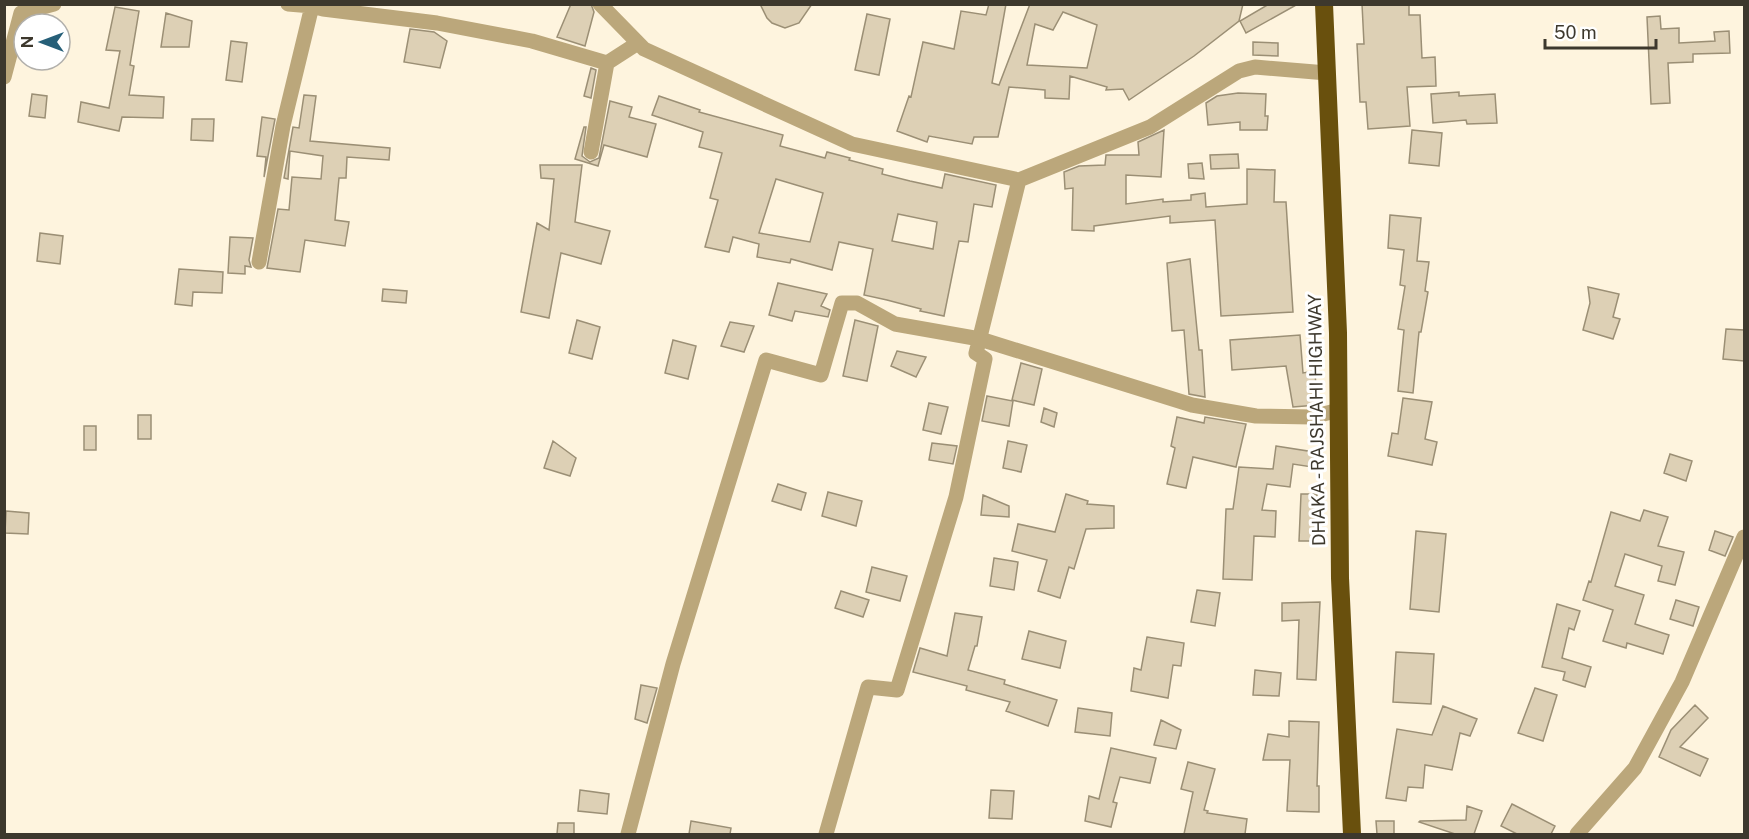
<svg xmlns="http://www.w3.org/2000/svg" width="1749" height="839" font-family="'Public Sans',sans-serif">
<rect width="100%" height="100%" fill="#fef4de"/>
<path fill="#ddd0b5" stroke="#9b8f75" stroke-width="1.5" fill-rule="evenodd" d="M571 4H591L594 12 585 46 557 37Z
M760 4H812L799 23 785 28 772 23 767 18Z
M989 4H1006L992 83 999 85 1030 4H1243L1239 21 1194 56 1129 100 1123 89 1106 90 1107 87 1070 76 1069 99 1045 98V90L1009 87 998 137H974L972 144 929 136 927 142 897 131 909 96 911 97 923 42 954 49 961 11 986 15ZM1063 12 1097 25 1087 68 1027 65 1035 24 1053 30Z
M1269 4H1298L1246 33 1240 21Z
M1362 4H1409V15H1420L1422 58 1435 57 1436 86 1407 87 1410 126 1368 129 1366 102H1360L1357 44H1364Z
M115 7 139 11 130 65 134 66 129 95 164 97 163 118 122 117 119 131 78 122 81 102 109 108 120 51 106 50Z
M166 13 192 21 189 47H161Z
M867 14 890 19 879 75 855 70Z
M1660 16 1661 29 1679 28V43L1715 41 1714 32 1729 31 1730 53 1693 54V62L1668 63 1670 103 1651 104 1647 17Z
M410 29 434 32 447 41 440 68 404 62Z
M231 41 247 43 242 82 226 80Z
M1253 42 1278 43V56L1253 55Z
M591 68 596 70 591 98 584 96Z
M1459 92V96L1495 94 1497 123 1467 124 1466 120 1433 123 1431 94Z
M1238 93 1266 94 1265 116H1268L1267 130H1240V122L1208 125 1206 103 1217 96Z
M32 94 47 96 45 118 29 116Z
M304 95 316 96 310 141 390 148 389 160 347 157 346 178H339L335 220 349 222 345 246 305 240 300 272 267 268 278 209 289 210 292 177 321 179 323 156 290 151 288 179 284 178 293 127 299 128Z
M659 96 700 110 699 112 783 135 780 146 825 158 827 152 850 158 849 160 883 169 882 174 910 181 942 188 945 174 996 185 992 207 974 204 968 242 959 241 944 316 920 311 921 309 887 300 864 295 873 249 839 242 832 270 791 259 790 263 757 257 759 244 733 237 729 252 705 247 718 200 710 198 722 153 699 147 703 132 652 115ZM776 179 823 193 810 242 759 233ZM898 214 937 222 933 249 892 241Z
M610 101 632 107 629 117 656 124 647 157 604 145 598 166 575 159 584 127H586L582 156 590 162 599 158Z
M262 117 275 119 264 177 266 157 257 156Z
M192 119H214L213 141 191 140Z
M1164 130 1161 177 1126 175V204L1163 199V202L1191 200V195L1205 193 1206 207 1247 204V169L1275 170 1274 202H1286L1293 312 1221 316 1215 220 1170 223V216L1094 226V231L1072 230 1073 188 1065 189 1064 172 1079 166 1105 165 1106 155H1139L1138 142Z
M1412 130 1442 133 1439 166 1409 163Z
M1238 154 1239 168 1211 169 1210 155Z
M1202 163 1204 179 1189 178 1188 164Z
M540 165H582L575 222 610 231 601 264 561 253 549 318 521 312 537 223 549 230 554 179 541 178Z
M1390 215 1421 218 1417 261 1429 262 1425 291 1428 292 1421 332H1419L1413 393 1398 391 1404 330 1398 329 1405 286 1400 285 1404 250 1388 248Z
M40 233 63 236 60 264 37 261Z
M230 237 253 238 249 260 251 267 245 266V274L228 273Z
M1190 259 1199 350H1202L1205 397 1189 394 1184 330 1172 331 1167 263Z
M179 269 223 272 222 293 193 292 192 306 175 304Z
M778 283 827 294 821 306 830 310 828 317 795 311 792 321 769 315Z
M1588 287 1619 294 1613 317 1620 319 1613 339 1583 330 1590 303Z
M383 289 407 291 406 303 382 301Z
M577 320 600 327 592 359 569 353Z
M855 320 878 326 867 381 843 376Z
M730 322 754 326 744 352 721 346Z
M1726 329 1744 330V361L1723 359Z
M1300 335 1303 373 1315 371 1317 405 1293 407 1286 366 1232 370 1230 340Z
M673 340 696 346 688 379 665 373Z
M897 351 926 357 916 377 891 366Z
M1021 363 1042 369 1034 405 1012 400Z
M987 396 1013 401 1009 426 982 421Z
M1403 398 1432 402 1425 439 1437 442 1432 465 1388 456 1392 433 1398 434Z
M929 403 948 407 941 434 923 430Z
M1044 408 1057 413 1054 427 1041 422Z
M138 415H151V439H138Z
M1177 417 1204 423 1205 417 1246 424 1236 467 1193 457 1186 488 1167 484 1175 448 1171 446Z
M84 426H96V450H84Z
M553 441 576 458 570 476 544 468Z
M1008 441 1027 445 1021 472 1003 468Z
M932 443 957 446 953 464 929 460Z
M1276 446 1314 452 1312 467 1293 464 1290 487 1267 484 1262 510 1276 511 1275 537 1254 536 1252 580 1223 579 1226 509H1233L1239 467 1273 469Z
M1670 454 1692 461 1686 481 1664 473Z
M778 484 806 493 801 510 772 501Z
M828 492 862 501 856 526 822 516Z
M1066 494 1088 501 1087 504 1114 506V528L1086 529 1074 569 1069 567 1060 598 1038 591 1047 560 1012 551 1018 524 1055 532Z
M1301 494H1317L1316 541H1299Z
M983 495 1009 506V517L981 515Z
M1644 510 1668 517 1658 546 1684 552 1675 585 1658 581 1662 566 1625 554 1615 586 1644 595 1635 624 1669 635 1663 654 1627 643 1626 648 1603 641 1613 610 1583 600 1589 581 1591 582 1611 512 1640 521Z
M6 511 29 513 28 534 5 533Z
M1416 531 1446 534 1439 612 1410 609Z
M1715 531 1733 537 1725 556 1709 550Z
M994 558 1018 562 1014 590 990 586Z
M872 567 907 576 900 601 866 592Z
M1197 590 1220 593 1215 626 1191 622Z
M841 591 869 600 863 617 835 608Z
M1676 600 1699 607 1693 626 1670 619Z
M1320 602 1316 680 1297 679 1299 620 1282 621V603Z
M1557 604 1580 611 1574 630 1569 628 1562 658 1591 667 1585 687 1563 680 1565 672 1542 667Z
M955 613 982 617 977 646H975L968 670 1005 680 1004 684 1057 700 1048 726 1006 711 1010 702 966 690 967 686 913 672 920 648 947 656Z
M1029 631 1066 641 1060 668 1022 659Z
M1147 637 1184 643 1181 666 1173 665 1168 698 1131 691 1134 668 1141 670Z
M1396 652 1434 654 1431 704 1393 702Z
M1255 670 1281 673 1279 696 1253 695Z
M641 685 657 688 647 723 635 719Z
M1535 688 1557 695 1543 741 1518 733Z
M1695 705 1708 718 1680 747 1708 759 1700 776 1659 757 1671 730Z
M1443 706 1477 719 1470 736 1460 733 1452 770 1425 765 1423 788 1408 787 1406 801 1386 798 1397 729 1432 735Z
M1078 708 1112 713 1110 736 1075 732Z
M1161 720 1181 730 1176 749 1154 745Z
M1289 721 1319 722 1317 786H1319V812L1287 811 1290 760H1263L1268 734 1289 737Z
M1111 748 1156 758 1150 783 1120 777 1113 802 1117 803 1111 827 1085 821 1089 796 1099 799Z
M1188 762 1215 769 1204 810 1208 811 1207 813 1247 819 1245 834H1184L1193 792 1181 789Z
M580 790 609 794 607 814 578 811Z
M991 790 1014 791 1012 819 989 818Z
M1512 804 1555 826 1551 834H1517L1501 826Z
M1467 806 1482 811 1474 834H1455L1419 822 1420 821 1466 820Z
M691 821 731 828 730 834H689Z
M1376 821H1394V834H1377Z
M558 823H574V834H557Z"/>
<g fill="none" stroke-linecap="round" stroke-linejoin="round">
<path stroke="#bba77b" stroke-width="15" d="M288 4 312 6 323 9 437 23 532 41 607 63 591 152
M600 4 644 49 852 144 1019 180 1150 127 1239 71 1255 67 1327 73
M607 63 638 43
M4 77 21 13 54 4
M259 262 283 126 312 6
M628 834 673 664 766 360 821 375 842 303H857L895 324 980 339 1192 405 1256 416 1312 417 1339 410
M826 834 868 687 897 690 956 497 985 359 976 353 1019 180
M1577 834 1635 768 1682 682 1744 537"/>
<path stroke="#69500d" stroke-width="18" d="M1324 4 1338 333 1340 578 1352 834"/>
</g>
<g text-anchor="middle" stroke-width="6" stroke-linejoin="round" paint-order="stroke">
<g font-size="18" fill="#3d382d" stroke="#fff">
<text transform="translate(1317 420) rotate(-91)" y="6">DHAKA - RAJSHAHI HIGHWAY</text>
</g>
</g>
<rect width="1749" height="839" fill="none" stroke="#3d382d" stroke-width="12"/>
<g transform="translate(42 42) rotate(270)"><circle r="28" fill="#ffffff" stroke="#b1afab" stroke-width="1.5"/>
<path d="M0-4.5L10 22L0 15L-10 22Z" fill="#265f78"/>
<text y="-9" font-size="16" font-weight="bold" text-anchor="middle" fill="#3d382d">N</text>
</g>
<path d="M1545 39v9h111v-9" fill="none" stroke="#3d382d" stroke-width="3"/>
<text x="1554" y="39" font-size="18" fill="#3d382d" stroke="#ffffff" stroke-width="4.5" paint-order="stroke">50 m</text>
</svg>
